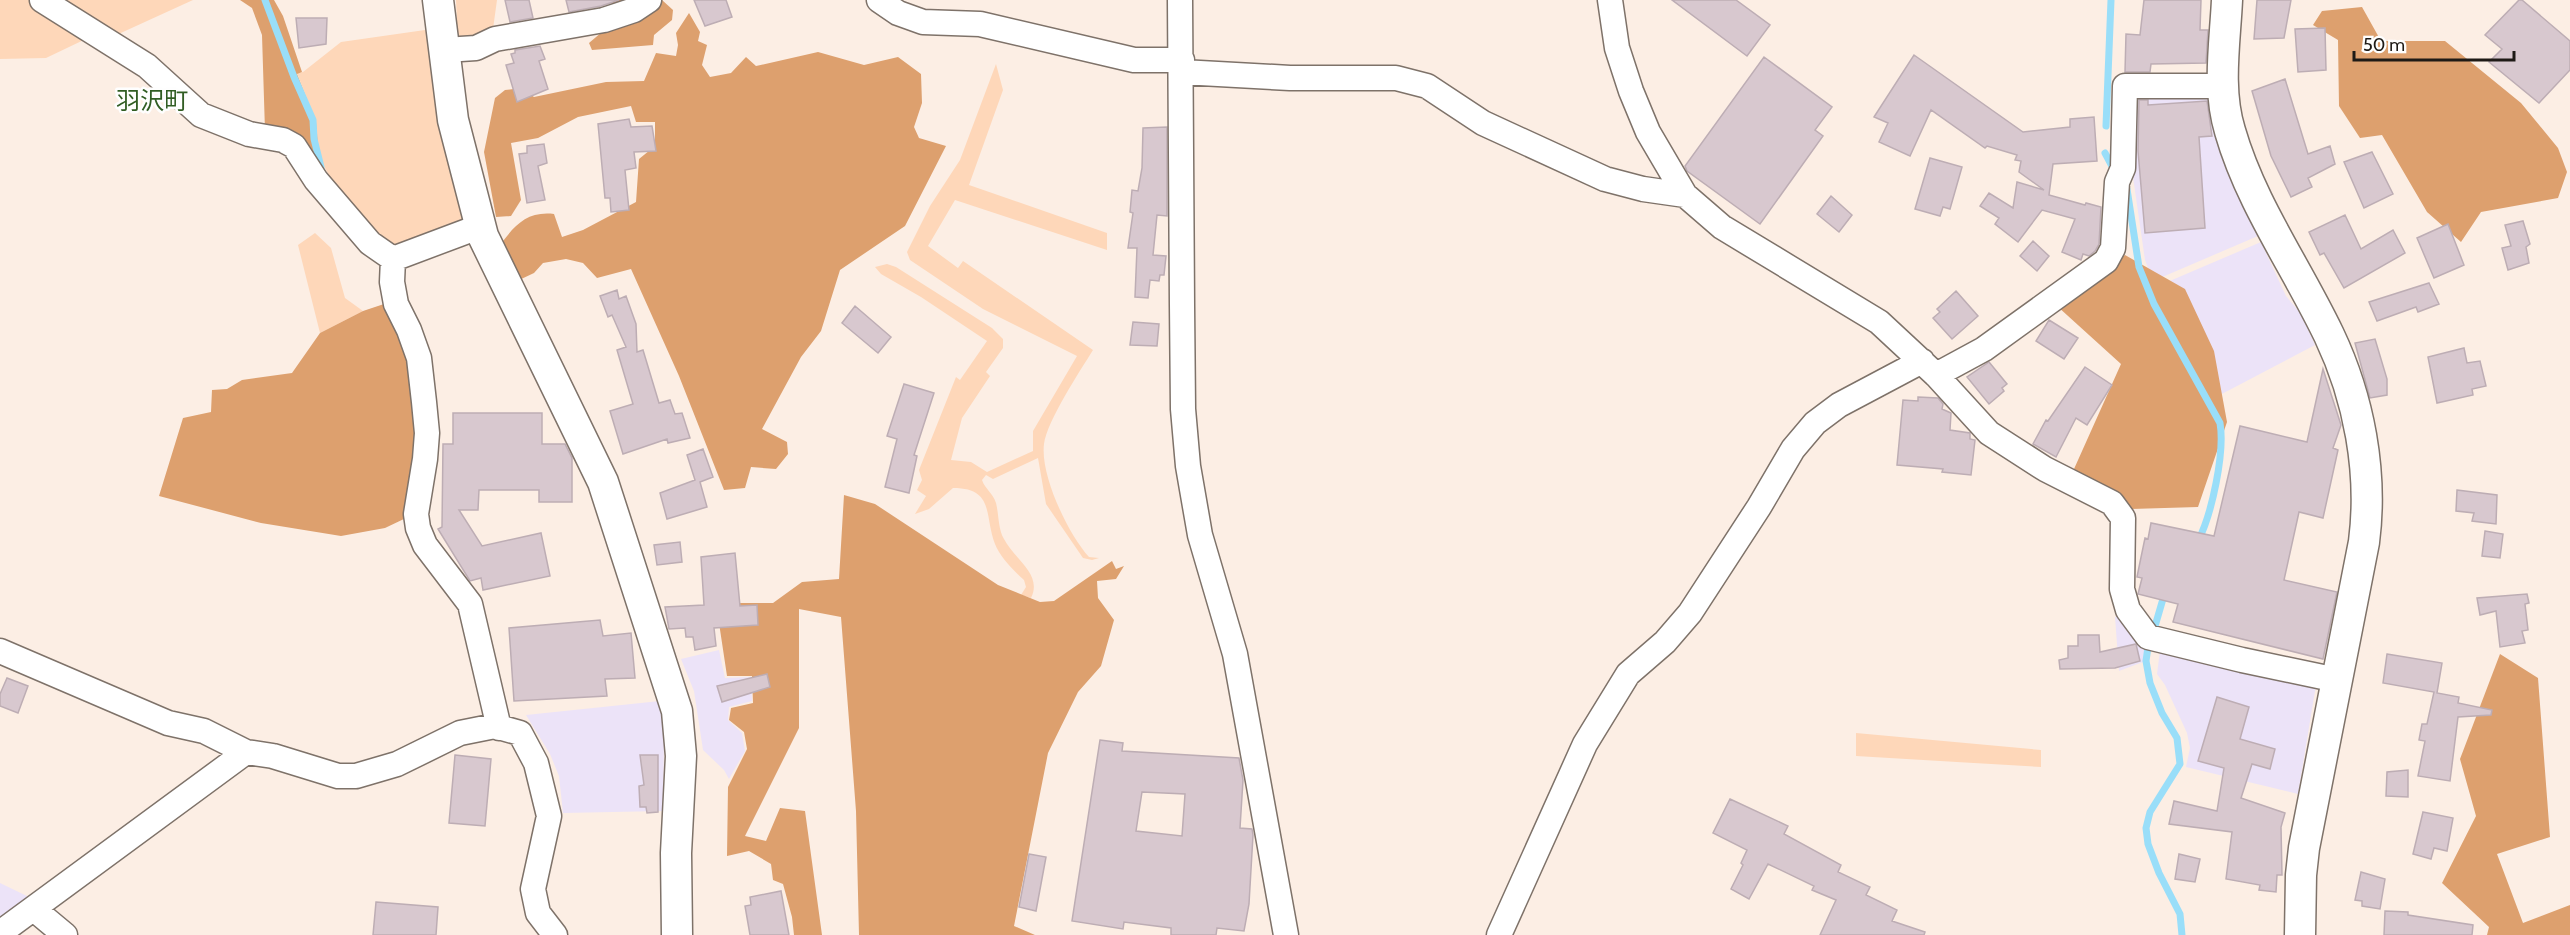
<svg xmlns="http://www.w3.org/2000/svg" width="2570" height="935" font-family="Cabin,'Noto Sans JP',sans-serif">
<rect width="100%" height="100%" fill="#fceee4"/>
<path fill="#ece3f8" d="M2130 95H2214L2221 133 2258 236 2153 281 2145 260 2133 177 2130 171Z
M2261 242 2286 296 2301 314 2315 345 2218 396 2165 283Z
M2125 614 2145 646 2143 662 2119 671 2115 617Z
M719 650 725 678 751 677 752 701 729 707 728 720 742 733 745 751 729 779 724 770 703 750 694 691 681 659Z
M2160 651 2316 685 2298 794 2186 767 2190 748 2187 733 2165 685 2157 674Z
M660 701 664 741 663 811 563 813 559 776 550 754 526 715Z
M0 883 29 897 0 921Z"/>
<path fill="#fed7b9" d="M0 0H29L90 37 46 58 0 59Z
M52 0H193L112 37Z
M456 0H497L493 29 458 44Z
M432 29 469 222 391 253 383 238 331 179 319 157 316 122 297 73 303 72 341 42Z
M996 64 1003 90 969 185 1107 233V250L955 200 928 246 958 268 963 261 1093 350C1080 371 1047 421 1044 444 1040 475 1068 534 1089 557L1099 558 1092 560 1083 558 1046 504 1038 458 993 479 986 475 982 480C985 489 993 493 996 503 999 515 998 529 1004 539 1014 559 1043 574 1031 598L1021 595 1026 587 1024 580C1014 571 1000 557 995 544 984 516 995 488 953 488L929 509 915 514 926 496 917 490 922 480 919 470 956 377 960 380 987 341 921 297 881 274 875 267 887 264 896 267 992 328 1003 339V348L986 372 990 376 962 418 951 460 971 462 987 472 1033 451V431L1077 356 983 309 910 260 907 252 930 206 960 160Z
M315 233 331 248 345 298 363 311 320 333 298 245Z
M1856 733 2041 750V767L1856 756Z"/>
<path fill="#dda06e" d="M240 0H274L283 16 302 72 297 74 316 122 319 157 290 133 265 131 262 35 252 8Z
M604 0H662L673 10 672 20 654 35 653 45 592 50 589 43 609 26 616 7 611 3H604Z
M2362 7 2381 41H2445L2521 103 2558 148 2567 172 2558 198 2481 212 2461 242 2427 212 2382 135 2360 138 2339 106 2338 40 2313 25 2322 11Z
M689 13 700 32 698 41 707 45 702 65 710 77 731 73 746 57 756 66 818 52 864 65 898 57 921 74 922 103 914 127 919 138 946 146 905 226 840 270 821 331 801 357 762 429 787 442 788 454 776 469 751 467 745 488 724 490 679 376 631 269 597 278 583 263 566 259 543 263 534 273 517 281 500 245C515 225 527 211 554 214L562 237 583 230 636 202 639 159 655 146V122H636L631 106 578 117 538 138 511 143 521 200 511 216 496 217 484 152 495 98 505 90 521 88 534 97 606 82 644 81 656 53 676 56 678 45 676 33Z
M2125 255 2185 289 2214 351 2227 422 2198 507 2131 509 2074 469 2121 364 2057 306Z
M390 302 407 330 427 508 385 528 341 536 261 523 159 496 183 418 211 412 212 390 227 389 242 380 292 373 320 333 363 311Z
M844 495 875 504 998 585 1040 602 1054 601 1112 561 1116 569 1124 566 1116 579 1097 581 1098 598 1114 620 1101 666 1078 692 1048 753 1014 926 1035 935H859L856 811 841 617 799 609V728L745 836 766 841 780 808 805 811 822 935H794L792 917 783 884 773 880 771 864 749 851 727 856 728 787 747 749 744 732 729 720 731 708 753 703 752 676H727L716 603H773L802 582 839 579Z
M2500 654 2538 678 2550 837 2497 854 2523 923 2570 905V935H2487L2489 927 2442 883 2476 816 2460 759Z"/>
<g fill="none" stroke-linecap="round" stroke-linejoin="round">
<path stroke="#99def9" stroke-width="7" d="M265 0 294 77 313 120 314 139 321 167
M2106 126 2111 0
M2105 153 2113 168
M2127 189 2139 267 2154 304 2220 423C2225 452 2212 514 2198 541
M2153 633 2165 592
M2148 647 2146 661 2150 683 2162 713 2177 738 2180 764 2150 812 2146 828 2148 844 2159 873 2180 914 2182 935"/>
</g>
<path fill="#d8c8cf" stroke="#bdadb4" stroke-width="1.5" fill-rule="evenodd" d="M505 0H529L533 18 510 22Z
M566 0H619L601 6 569 12Z
M694 0H726L732 17 705 26Z
M1672 0H1736L1770 25 1747 56Z
M2144 0H2201L2200 30H2208L2206 63 2151 64 2150 72H2125L2126 34 2140 35Z
M2257 0H2291L2284 38 2254 39Z
M2519 0H2522L2570 41V70L2539 103 2489 62 2502 49 2485 35Z
M296 18H327L326 44 299 48Z
M2325 28 2326 70 2298 72 2295 29Z
M540 46 545 59 539 61 548 89 517 102 506 65 514 63 511 54 515 53V50Z
M1914 55 2023 132 2070 127V119L2094 117 2097 161 2053 164 2049 195 2085 205 2086 203 2101 207 2099 244 2095 251 2089 256 2083 254 2081 260 2062 252 2075 219 2042 210 2018 242 1995 224 1999 218 1980 206 1989 193 2013 208 2017 182 2044 190 2019 172 2021 161 2015 160 2017 155 1987 146 1985 148 1931 110 1910 156 1879 142 1888 123 1874 117Z
M1764 57 1832 107 1815 130 1823 136 1760 224 1687 171 1685 166Z
M2285 79 2308 154 2330 146 2335 164 2308 178 2312 187 2291 197 2271 156 2252 91Z
M2139 100H2148V105L2207 101 2212 136 2199 137 2205 228 2145 233 2138 151Z
M629 119 631 127 652 126 656 151 634 152 636 168 625 170 629 210 611 212 610 198H605L598 124Z
M1167 127V216L1157 215 1153 255 1166 256 1164 275H1160L1159 281 1150 280 1148 298 1135 297 1137 248H1128L1133 213 1130 212 1132 190 1138 191 1142 168 1143 128Z
M544 144 547 163 538 166 545 200 527 203 519 154 527 153V146Z
M2372 152 2393 194 2364 208 2344 162Z
M1930 158 1962 167 1950 209 1943 207 1940 216 1915 209Z
M1831 196 1852 215 1839 232 1817 214Z
M2345 215 2361 249 2393 230 2405 253 2344 288 2324 253 2320 255 2309 232Z
M2523 221 2530 244 2526 247 2529 263 2508 270 2502 248 2511 246 2505 225Z
M2448 224 2464 265 2434 278 2417 238Z
M2033 241 2049 256 2037 271 2020 256Z
M2429 283 2439 304 2418 312 2416 307 2377 321 2369 302Z
M617 290 619 299 626 296 636 324 637 352 643 350 659 403 670 400 675 414 682 413 690 438 668 443 667 439 623 454 610 411 633 404 617 350 626 347 612 315 608 317 600 296Z
M1956 291 1978 316 1952 339 1933 318 1940 312 1937 309Z
M855 306 891 337 878 353 842 323Z
M2049 320 2078 338 2064 359 2036 341Z
M1133 322 1159 324 1157 346 1130 345Z
M2375 339 2387 379V395L2370 398 2355 343Z
M2464 348 2467 363 2480 361 2486 386 2472 389 2473 395 2437 403 2428 357Z
M1989 362 2007 384 2002 388 2004 391 1989 404 1967 377Z
M2085 367 2112 385 2087 425 2076 418 2056 457 2033 444 2046 420 2048 421Z
M2323 369 2341 425 2333 448 2338 450 2323 518 2299 512 2284 580 2337 592 2323 659 2173 622 2178 604 2138 594 2142 578 2137 577 2139 567 2145 538 2148 539 2151 523 2214 536 2240 426 2307 442Z
M904 384 934 393 914 455 917 456 909 493 885 487 897 439 887 436Z
M1918 397 1938 398 1943 404 1942 409 1951 413 1950 430 1970 433V439L1975 440 1971 475 1942 472 1943 469 1897 465 1903 400 1918 401Z
M453 413H542V444H565L572 458V502H539V490H479L478 510H459L482 546 541 533 550 576 483 590 481 578 470 581 438 529 442 527 443 444H453Z
M703 449 713 477 700 482 707 507 667 519 660 493 695 480 687 455Z
M2457 490 2497 495 2496 524 2472 521 2474 513 2456 511Z
M2485 531 2503 534 2500 558 2482 556Z
M680 542 682 562 657 565 654 545Z
M735 553 740 606 757 605 758 625 714 628 716 646 695 650 693 637H686L685 628 669 629 665 607 704 605 701 557Z
M2527 594 2529 603 2525 604 2528 630 2522 631 2525 643 2500 647 2496 611 2480 615 2477 598Z
M600 620 603 636 631 633 635 678 605 679 607 696 514 701 509 628Z
M2078 635H2099L2100 652 2136 644 2140 661 2115 668 2060 669 2059 660 2068 658V646H2078Z
M2387 654 2442 663 2437 693 2459 697 2458 703 2492 710 2491 715 2458 717 2450 781 2418 776 2425 741 2419 740 2422 724H2427L2434 692 2383 683Z
M767 674 770 687 722 702 717 686Z
M7 678 28 686 18 713 0 706V694Z
M2217 697 2249 707 2240 739 2275 749 2270 769 2252 764 2241 798 2285 813 2281 827 2282 875H2277L2276 892 2259 890 2260 885 2226 879 2232 832 2169 824 2174 801 2217 811 2224 768 2198 761Z
M1100 740 1123 743 1122 751 1239 758 1243 780 1240 828 1252 829 1253 835 1249 904 1244 931 1217 928 1216 935H1171V928L1124 922 1123 929 1072 921ZM1142 792 1185 794 1182 836 1136 831Z
M455 755 491 759 485 826 449 823Z
M640 755H658V812L647 813 646 807H640L639 786 644 785Z
M2408 770V797L2386 796 2387 772Z
M1730 799 1788 826 1784 834 1841 865 1838 872 1870 887 1866 895 1897 910 1892 921 1925 932 1924 935H1820L1836 900 1812 890 1814 886 1768 864 1749 899 1731 889 1743 865 1741 863 1747 850 1713 833Z
M2423 812 2453 818 2447 851 2434 848 2431 859 2413 854Z
M1029 854 1046 857 1036 911 1019 907Z
M2179 854 2200 859 2195 882 2175 879Z
M2361 872 2385 879 2380 909 2362 906V901L2355 900Z
M781 891 789 935H750L745 906 751 905 750 897Z
M376 902 438 907 436 935H373Z
M2385 911 2408 912V915L2473 925 2472 935H2384Z"/>
<g fill="none" stroke-linecap="round" stroke-linejoin="round">
<g stroke="#7e7269" stroke-width="27">
<path id="minor" d="M42 0 147 66 201 115 249 134 283 140 294 146 316 180 370 243 393 259 481 226
M879 0 898 13 923 22 980 24 1134 60H1182
M1180 0 1182 305 1183 409 1188 466 1200 535 1235 654 1286 935
M1610 0 1617 48 1631 91 1648 132 1685 195 1722 227 1879 322 1936 375 1989 433 2045 469 2112 503 2123 518 2122 589 2128 610 2148 637 2242 660 2337 680
M445 50 476 48 495 39 604 20 634 10 649 0
M1182 72 1290 78H1396L1427 86 1483 123 1605 179 1643 189 1685 195
M393 259 392 282 396 304 409 330 419 358 424 402 427 433 425 459 416 514 418 528 425 545 470 604 499 728
M1936 375 1984 349 2106 261 2113 248 2117 182 2123 168 2125 86H2224
M0 651 168 723 204 731 246 752 273 756 338 776H356L397 764 460 733 495 726 520 733 536 763 549 816 533 889 538 913 555 935
M35 910 65 935
M0 933 246 752
M1499 935 1585 744 1628 674 1665 642 1690 613 1759 507 1793 449 1815 423 1839 405 1922 361"/>
</g>
<g stroke="#7e7269" stroke-width="33">
<path id="tertiary" d="M438 0 453 120 483 236 603 482 677 711 681 756 676 853 677 935
M2227 0C2225 43 2217 89 2230 131 2251 204 2296 266 2329 335 2359 398 2373 472 2364 542L2304 848 2301 875 2300 935"/>
</g>
<use href="#minor" stroke="#fff" stroke-width="24"/>
<use href="#tertiary" stroke="#fff" stroke-width="30"/>
</g>
<g text-anchor="middle" stroke-width="5" stroke-linejoin="round" paint-order="stroke">
<g font-size="24" fill="#315d23" stroke="#fefefe">
<text x="152" y="109">羽沢町</text>
</g>
</g>
<path d="M2354 51v9h160v-9" fill="none" stroke="#1e1a16" stroke-width="3"/>
<text x="2363" y="51" font-size="18" fill="#1e1a16" stroke="#fefefe" stroke-width="4.5" paint-order="stroke">50 m</text>
</svg>
